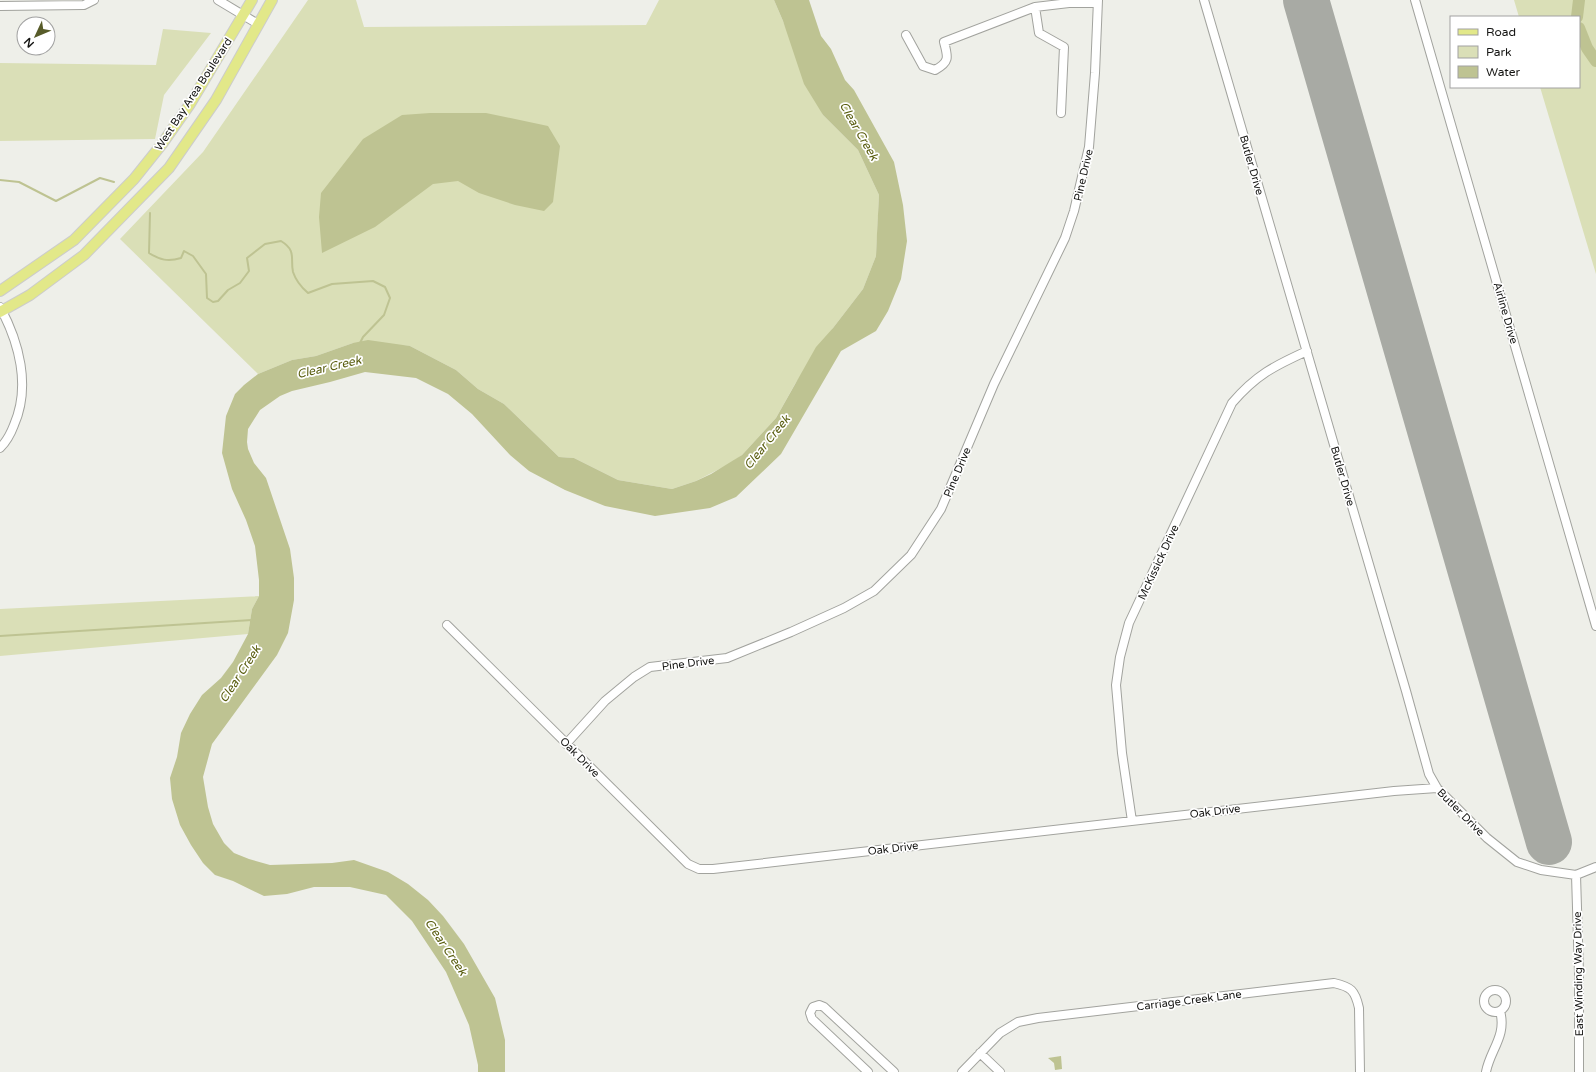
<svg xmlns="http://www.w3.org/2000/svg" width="1596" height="1072" font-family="'Varela Round',sans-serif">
<rect width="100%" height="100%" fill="#eeefe9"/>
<path fill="#dadfb7" d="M308 0H356L364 27 646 25 659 0H774L823 115 858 150 879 195 876 256 863 289 833 328 795 384 776 418 742 455 731 463 696 481 672 489 618 480 574 458 559 457 504 404 478 389 456 370 410 346 353 343 316 356 292 360 258 374 120 239 203 152Z
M1514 0H1596V274L1540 87H1579V17H1519Z
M163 29 211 33 164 95 155 139 0 141V63L156 65Z
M259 596 252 609 248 634 0 656V609Z"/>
<path fill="#bec392" d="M774 0H809L821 36 831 49 845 80 854 90 894 162 903 205 907 241 901 279 888 311 876 331 841 351 781 454 736 497 710 508 655 516 605 506 565 490 529 471 510 455 472 414 448 394 416 378 365 372 330 382 292 391 280 396 260 410 248 429 247 442 248 449 254 463 266 478 290 549 294 578V600L288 633 277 655 212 744 203 777 208 807 213 824 224 843 234 853 249 859 270 865 332 863 354 860 388 872 408 884 428 900 443 916 464 944 495 998 505 1040V1072H478V1065L469 1025 446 972 412 921 386 895 350 887H314L287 894 264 896 233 881 215 875 203 863 191 845 180 825 172 799 170 778 177 757 181 733 190 714 202 695 221 678 233 662 248 634 252 609 259 596V580L255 546 246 520 232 489 222 453 226 416 235 394 244 385 258 374 292 360 316 356 353 343 368 340 410 346 456 370 478 389 504 404 559 457 574 458 618 480 672 489 696 481 711 474 742 455 776 418 816 347 833 328 863 289 876 256 877 233 879 195 858 150 823 115 804 84 783 21Z
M430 113H486L548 126 560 146 553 202 544 211 515 205 479 193 458 181 433 184 375 227 322 253 319 217 321 193 363 139 402 115Z
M1061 1056 1062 1069 1055 1070 1054 1063 1048 1058Z"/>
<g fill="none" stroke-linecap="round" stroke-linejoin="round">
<path stroke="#bec392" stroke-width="2" d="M0 180 19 182 56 201 100 178 114 182
M150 213 149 253C160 260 168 262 181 258L184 251 193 256 206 274 207 298 213 302 218 301 228 290 240 283 249 271 247 258 265 244 281 241C297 251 290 258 293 272 296 281 301 287 308 293L332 284 373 281 385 287 390 298 384 315 363 337 360 343
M0 636 252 620"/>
<path stroke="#bec392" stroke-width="12" d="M1577 17 1579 0
M1579 28 1587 48 1596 61"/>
<path stroke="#a8aaa4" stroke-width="46" d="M1306 0 1549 842"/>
<g stroke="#a2a39e" stroke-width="10">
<path id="minor" d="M218 0 258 24
M1204 0 1406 691 1429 774 1437 788 1487 838 1517 862 1541 870 1576 875
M1415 0 1596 626
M0 6 84 5 94 0
M1035 7 1039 33 1064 47 1061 113
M906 35 923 66 935 70C950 62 948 57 944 42L1035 7 1069 3H1097
M0 307C19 342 31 386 14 425 11 433 6 442 0 448
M447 625 688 864 699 869H713L1394 791 1437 788
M566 744 605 701 634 677 650 667 727 658 791 632 844 608 874 591 911 555 941 509 994 384 1065 238 1074 211 1089 147 1095 73 1098 0
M1132 821 1122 753 1116 685 1120 657 1129 623 1232 403C1256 375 1274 366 1307 351
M1576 875 1579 973V1072
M1576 875 1596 867
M1484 1001a11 11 0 1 1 22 0a11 11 0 1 1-22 0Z
M980 1053 1000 1072
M868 1072 812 1019 810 1013 813 1007 819 1005 824 1007 894 1072
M962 1072 1000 1033 1018 1022 1038 1018 1334 983C1351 987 1355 990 1359 1008L1360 1072
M1486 1072C1490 1050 1507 1036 1500 1011"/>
</g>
<g stroke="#cccccb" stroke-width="12">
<path id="major" d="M0 291 74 240 134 179 162 144 190 104 252 0
M0 312 30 295 84 255 169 168 216 100 272 0"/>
</g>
<use href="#minor" stroke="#fff" stroke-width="8"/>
<use href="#major" stroke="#e2e889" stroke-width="10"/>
</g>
<g text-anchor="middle" stroke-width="3.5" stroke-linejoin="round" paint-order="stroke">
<g font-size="11" fill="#151513" stroke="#fff">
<text transform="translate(193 94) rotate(-57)" y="4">West Bay Area Boulevard</text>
<text transform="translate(1252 165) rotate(74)" y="4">Butler Drive</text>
<text transform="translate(1083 175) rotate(-77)" y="4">Pine Drive</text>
<text transform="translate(1506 313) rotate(74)" y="4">Airline Drive</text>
<text transform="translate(957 472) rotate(-67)" y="4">Pine Drive</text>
<text transform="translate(1343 476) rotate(74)" y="4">Butler Drive</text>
<text transform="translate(1158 562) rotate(-65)" y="4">McKissick Drive</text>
<text transform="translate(688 663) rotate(-7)" y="4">Pine Drive</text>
<text transform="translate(580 757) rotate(45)" y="4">Oak Drive</text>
<text transform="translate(1215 811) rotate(-7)" y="4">Oak Drive</text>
<text transform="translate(1461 812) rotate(45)" y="4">Butler Drive</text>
<text transform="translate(893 848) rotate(-7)" y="4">Oak Drive</text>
<text transform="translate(1578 974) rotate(-91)" y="4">East Winding Way Drive</text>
<text transform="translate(1189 1000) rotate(-7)" y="4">Carriage Creek Lane</text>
</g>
<g font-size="12" font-style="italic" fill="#585c0d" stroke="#fff">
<text transform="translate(859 131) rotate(60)" y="4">Clear Creek</text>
<text transform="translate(329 367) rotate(-13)" y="4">Clear Creek</text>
<text transform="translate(767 442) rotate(-51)" y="4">Clear Creek</text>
<text transform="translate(240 674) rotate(-57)" y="4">Clear Creek</text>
<text transform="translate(446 947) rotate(56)" y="4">Clear Creek</text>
</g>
</g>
<rect x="1450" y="16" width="130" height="72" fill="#ffffff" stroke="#a1a1a1"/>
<rect x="1458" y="29" width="20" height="6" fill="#e2e889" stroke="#a1a1a1"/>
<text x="1486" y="36" font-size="12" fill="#151513">Road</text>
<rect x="1458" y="46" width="20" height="12" fill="#dadfb7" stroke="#a1a1a1"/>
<text x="1486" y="56" font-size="12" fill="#151513">Park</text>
<rect x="1458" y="66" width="20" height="12" fill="#bec392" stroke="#a1a1a1"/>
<text x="1486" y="76" font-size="12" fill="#151513">Water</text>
<g transform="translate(36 36) rotate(226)"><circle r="19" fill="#ffffff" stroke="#a1a1a1"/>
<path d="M0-3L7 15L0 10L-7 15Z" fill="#575b29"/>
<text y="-6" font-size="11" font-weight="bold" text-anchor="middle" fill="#151513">N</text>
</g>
</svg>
